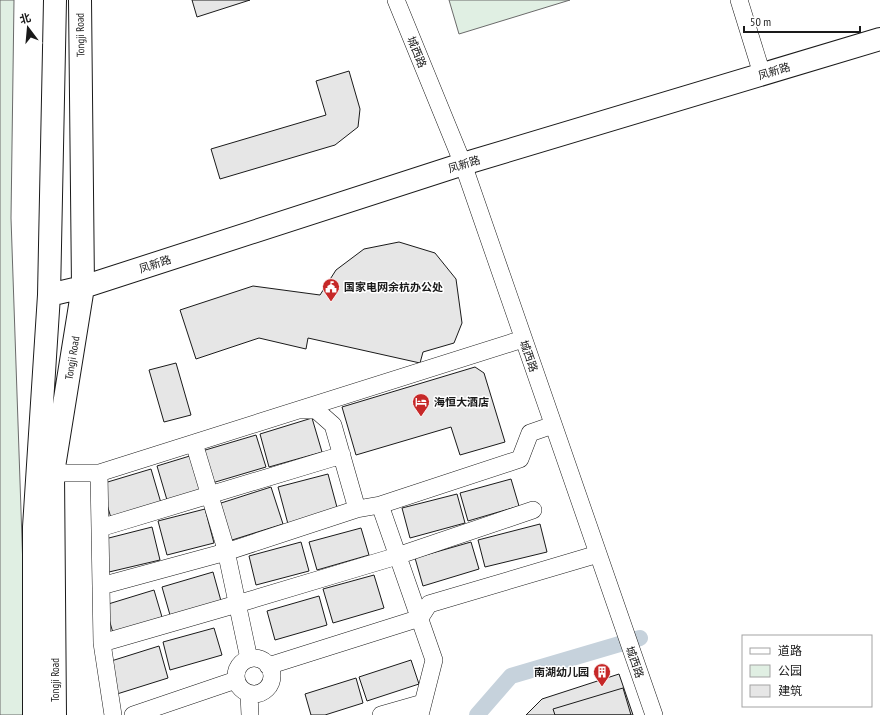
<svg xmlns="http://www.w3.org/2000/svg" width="880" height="715" font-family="'PT Sans Narrow','Noto Sans SC',sans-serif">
<rect width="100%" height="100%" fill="#fff"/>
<path fill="#e0efe3" stroke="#6a6a6a" d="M0 0H14L11 218 28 715H0Z
M449 0H570L459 34Z"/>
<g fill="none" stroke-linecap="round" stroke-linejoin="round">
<path stroke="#c6d2dc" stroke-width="16" d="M477 715 511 676 640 638"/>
</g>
<path fill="#e6e6e6" stroke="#1a1a1a" d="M192 0H250L197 17Z
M349 71 360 109 358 127 335 145 220 179 211 149 326 115 316 81Z
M399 242 435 253 456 279 462 323 454 343 423 352 420 363 308 338 306 349 259 338 196 359 180 310 253 286 320 295 336 270 364 249Z
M176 363 191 415 164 422 149 370Z
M475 367 484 373 505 442 460 455 451 427 356 455 342 407Z
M312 418 322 452 269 467 260 434Z
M256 435 266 467 212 483 202 451Z
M193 455 203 489 167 500 157 466Z
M151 469 161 503 111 518 101 484Z
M328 474 338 511 288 524 278 487Z
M511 479 519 506 468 521 460 493Z
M271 487 283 524 229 541 218 504Z
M457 494 465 523 410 538 402 508Z
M205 509 214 543 167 555 158 521Z
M540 524 547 552 485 567 478 540Z
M152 527 160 560 109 572 101 540Z
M361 528 369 555 317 570 309 542Z
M301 542 309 571 256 585 249 556Z
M471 542 479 569 423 586 415 558Z
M213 572 221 601 170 615 162 587Z
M374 575 384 608 333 623 323 589Z
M154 590 162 617 113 633 105 605Z
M319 596 327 625 275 640 267 611Z
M214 628 222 655 170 670 163 642Z
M159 646 168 678 117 694 108 662Z
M411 660 419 684 367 701 359 677Z
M619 674 633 715H526L542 699Z
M356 678 363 703 325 715H311L305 694Z
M623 688 631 715H555L553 709Z"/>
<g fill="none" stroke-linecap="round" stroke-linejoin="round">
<g stroke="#1a1a1a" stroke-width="18">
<path id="minor" d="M396 0 463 164 654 715
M739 0 762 74
M300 410H316L333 425 357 509
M194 443 225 546 249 659
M53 473H99L523 339
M99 473 102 643 113 715
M380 505 434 660 420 715
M100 528 342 455
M101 586 226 552 357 509 380 505 520 459 530 433 553 425
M102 643 237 604 394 557 533 510
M236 676a18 18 0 1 1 36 0a18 18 0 1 1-36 0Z
M268 666 420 618 429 604 598 554
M249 694 250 715
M133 715 236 680
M381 715 423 703"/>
</g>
<g stroke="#1a1a1a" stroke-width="24">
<path id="major" d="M49 295 83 287 463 164 880 39
M34 715V527L49 295 55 0
M55 715 53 473 83 287 80 0"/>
</g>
<use href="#minor" stroke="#fff" stroke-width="17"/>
<use href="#major" stroke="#fff" stroke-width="22"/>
</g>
<defs>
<g id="civic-pin" transform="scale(0.9)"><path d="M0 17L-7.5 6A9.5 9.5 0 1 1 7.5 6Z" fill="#c62828" stroke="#fff"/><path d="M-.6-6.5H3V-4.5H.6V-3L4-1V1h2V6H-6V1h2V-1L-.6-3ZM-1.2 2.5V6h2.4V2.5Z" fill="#fff"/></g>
<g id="hotel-pin" transform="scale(0.9)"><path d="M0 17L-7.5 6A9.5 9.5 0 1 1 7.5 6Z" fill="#c62828" stroke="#fff"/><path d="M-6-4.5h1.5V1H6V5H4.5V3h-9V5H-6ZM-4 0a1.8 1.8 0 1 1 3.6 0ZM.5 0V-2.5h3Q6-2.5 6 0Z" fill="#fff"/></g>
<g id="building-pin" transform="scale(0.9)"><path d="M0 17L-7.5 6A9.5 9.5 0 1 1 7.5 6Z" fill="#c62828" stroke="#fff"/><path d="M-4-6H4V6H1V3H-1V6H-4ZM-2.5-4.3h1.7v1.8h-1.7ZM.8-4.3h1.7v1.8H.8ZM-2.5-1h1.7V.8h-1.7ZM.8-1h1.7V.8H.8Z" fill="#fff"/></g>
</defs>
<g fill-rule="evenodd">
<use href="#civic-pin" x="331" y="287"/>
<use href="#hotel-pin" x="421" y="402"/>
<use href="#building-pin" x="602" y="672"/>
</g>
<g text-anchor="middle" stroke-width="3" stroke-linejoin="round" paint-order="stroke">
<g font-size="11" fill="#1a1a1a" stroke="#fff">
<text transform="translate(80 35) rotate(-91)" y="4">Tongji Road</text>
<text transform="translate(417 52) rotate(68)" y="4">城西路</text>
<text transform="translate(774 71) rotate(-17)" y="4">凤新路</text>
<text transform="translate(464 164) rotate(-17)" y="4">凤新路</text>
<text transform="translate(155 264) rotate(-18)" y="4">凤新路</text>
<text transform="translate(529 356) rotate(71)" y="4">城西路</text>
<text transform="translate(72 358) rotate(-81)" y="4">Tongji Road</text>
<text transform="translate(635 662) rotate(71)" y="4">城西路</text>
<text transform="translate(55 680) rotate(-90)" y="4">Tongji Road</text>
</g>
<g font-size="11" font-weight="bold" fill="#1a1a1a" stroke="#fff" text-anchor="start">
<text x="344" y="291">国家电网余杭办公处</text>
<text x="434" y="406">海恒大酒店</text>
<text x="589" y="676" text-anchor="end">南湖幼儿园</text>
</g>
</g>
<rect x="742" y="635" width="130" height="72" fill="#ffffff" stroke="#a3a3a3"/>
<rect x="750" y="648" width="20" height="6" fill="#ffffff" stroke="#a3a3a3"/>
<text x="778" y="655" font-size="12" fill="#1a1a1a">道路</text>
<rect x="750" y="665" width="20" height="12" fill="#e0efe3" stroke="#a3a3a3"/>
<text x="778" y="675" font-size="12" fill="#1a1a1a">公园</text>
<rect x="750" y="685" width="20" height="12" fill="#e6e6e6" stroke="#a3a3a3"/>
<text x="778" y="695" font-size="12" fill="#1a1a1a">建筑</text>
<g transform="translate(28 28) rotate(344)" stroke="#ffffff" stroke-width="3" paint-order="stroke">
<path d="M0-3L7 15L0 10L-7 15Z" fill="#1a1a1a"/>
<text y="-6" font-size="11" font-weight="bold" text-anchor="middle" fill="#1a1a1a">北</text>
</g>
<path d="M744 26v6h116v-6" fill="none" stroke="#1a1a1a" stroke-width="2"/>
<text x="750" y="26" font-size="12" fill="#1a1a1a" stroke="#ffffff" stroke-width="3" paint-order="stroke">50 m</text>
</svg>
